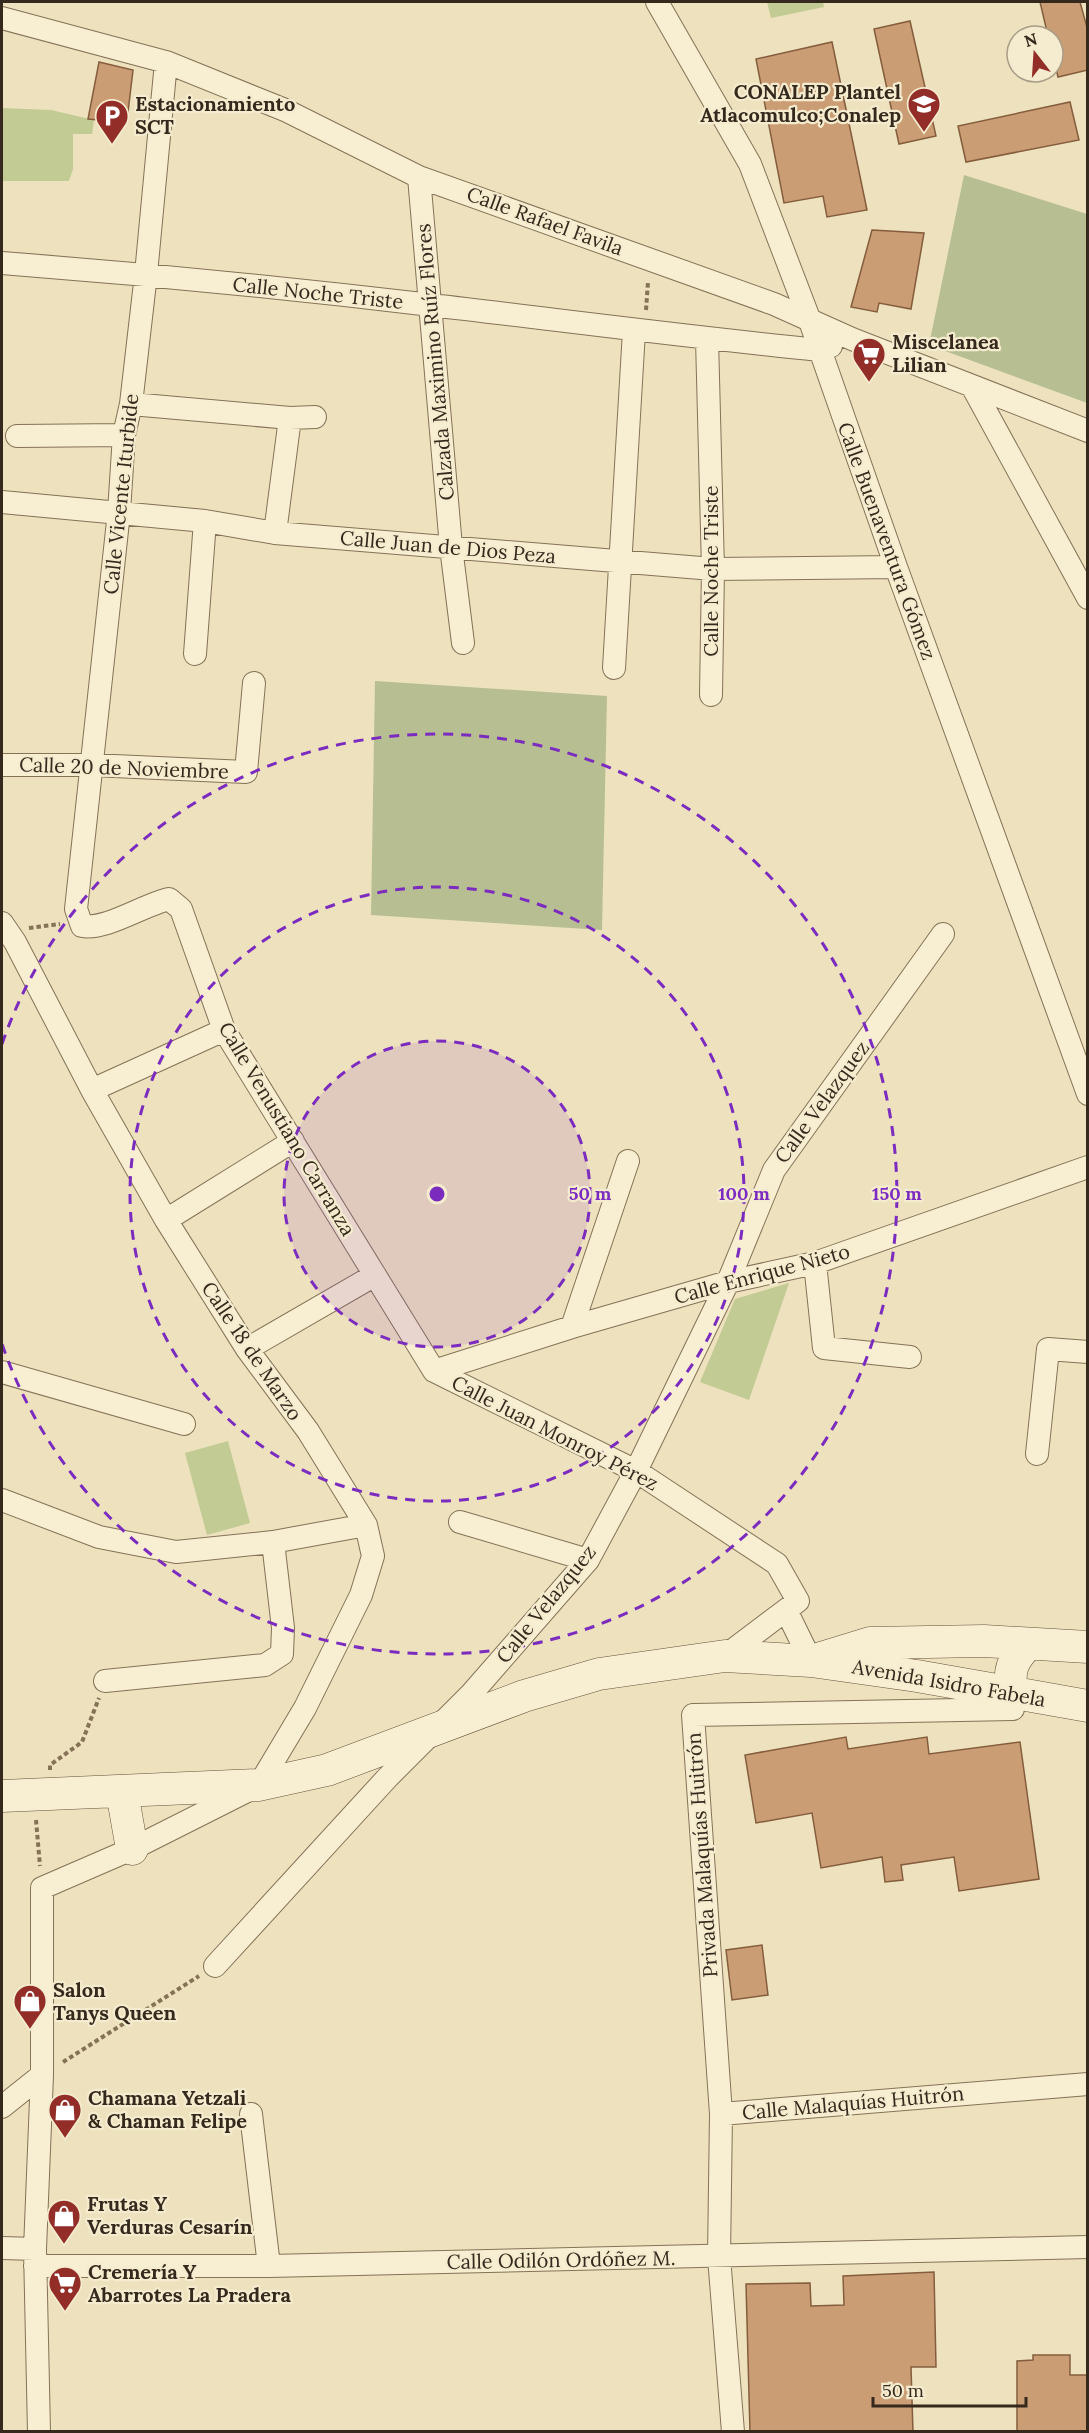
<svg xmlns="http://www.w3.org/2000/svg" width="1089" height="2433" font-family="Lora,serif">
<rect width="100%" height="100%" fill="#ede1be"/>
<path fill="#c1cb93" d="M767 2H823L824 7 771 18Z
M2 108 51 110 94 120 92 134H73V169L69 181H2Z
M789 1283 749 1400 700 1382 735 1299Z
M228 1441 250 1523 207 1535 185 1453Z"/>
<path fill="#b7bf92" d="M964 175 1087 214V403L929 345Z
M375 681 607 696 602 930 371 915Z"/>
<path fill="#cb9d74" stroke="#845d3d" stroke-width="1.5" d="M1040 2H1080L1088 31V70L1058 77 1053 56V36H1048Z
M910 21 936 136 899 144 874 29Z
M832 42 867 210 827 217 823 196 784 203 756 59Z
M99 62 133 70 128 112 114 109 111 121 88 119Z
M1070 102 1079 140 966 162 958 126Z
M872 230 924 233 911 309 879 303 877 312 851 307Z
M846 1737 848 1749 927 1737 929 1754 1020 1742 1039 1879 959 1891 954 1857 901 1865 903 1880 885 1882 882 1857 821 1868 812 1813 756 1823 745 1755Z
M762 1945 768 1995 732 2000 726 1950Z
M934 2272 936 2367H911L913 2432H750L746 2284 810 2283 811 2306 844 2305 843 2276Z
M1033 2355H1070V2375H1088V2432H1017V2361L1033 2360Z"/>
<g fill="none" stroke-linecap="round" stroke-linejoin="round">
<g stroke="#857257" stroke-width="24">
<path id="minor" d="M657 2 750 164 810 321 896 567 1088 1094
M2 18 166 62 285 110 419 177 774 304 852 339 1088 431
M166 62 146 274 131 404 124 435 119 512 76 909 82 926C107 930 143 905 169 899L181 909 224 1030 434 1371
M419 177 451 547 463 643
M2 263C145 274 288 288 431 305 560 320 689 337 819 350L831 346
M707 339 713 569 711 695
M972 386 1088 598
M131 404 290 418 315 417
M17 436 124 435
M2 502 205 521 275 533 713 569 896 567
M275 533 290 418
M195 654 205 521
M614 668 634 331
M2 765H92L246 772 254 683
M2 923 15 942 92 1090 166 1220 247 1349 308 1431 366 1525 373 1556 361 1595 305 1708 259 1785 132 1849 42 1888V2075L35 2249 39 2432
M92 1090 224 1030
M166 1220 293 1141
M815 1263 824 1348 910 1357
M572 1327 628 1161
M247 1349 375 1275
M434 1371 572 1327 728 1282 815 1263 1088 1167
M434 1371 636 1471 777 1564 798 1601 725 1656
M2 1372 184 1424
M1037 1454 1048 1349 1088 1352
M2 1500 99 1537 176 1552 273 1542 366 1525
M460 1522 588 1560
M787 1612 811 1661
M105 1681 265 1665 282 1654 283 1628 273 1542
M215 1966 388 1777 472 1693 588 1560 636 1471 728 1282 774 1170 943 934
M2 2107 42 2075
M251 2114 269 2266
M721 2114 1088 2084
M2 2248 35 2249
M35 2266H269L1088 2247
M733 2432 719 2257 721 2114 693 1715 1013 1709 1012 1694"/>
</g>
<g stroke="#67533b" stroke-width="33">
<path id="secondary" d="M821 1658 870 1643 984 1641 1088 1647
M1012 1694C1008 1671 1012 1660 1028 1644
M122 1792 132 1849
M2 1796 259 1785 327 1770 524 1696 599 1674 725 1656 811 1661 917 1676 1088 1706"/>
</g>
<path stroke="#857257" stroke-width="4" stroke-dasharray="4.5 3" stroke-linecap="butt" d="M646 310 648 282
M29 928 60 924
M50 1770V1765L82 1742 99 1698
M36 1820 40 1866
M63 2062 199 1976"/>
<use href="#minor" stroke="#f8eed1" stroke-width="22"/>
<use href="#secondary" stroke="#f8eed1" stroke-width="32"/>
</g>
<circle cx="437" cy="1194" r="153" fill="#7b2cbf" fill-opacity=".12"/>
<g fill="none" stroke="#7b2cbf" stroke-width="3" stroke-dasharray="10 8">
<circle cx="437" cy="1194" r="153"/>
<circle cx="437" cy="1194" r="307"/>
<path d="M2 1044A460 460 0 1 1 2 1344"/>
</g>
<defs>
<g id="school-pin" transform="scale(1.725)"><path d="M0 17L-7.5 6A9.5 9.5 0 1 1 7.5 6Z" fill="#932d28" stroke="#f5ebce"/><path d="M0-5L7-2L0 1L-7-2ZM-4 1L0 2.5L4 1V4Q0 6-4 4Z" fill="#fff"/></g>
<g id="parking-pin" transform="scale(1.725)"><path d="M0 17L-7.5 6A9.5 9.5 0 1 1 7.5 6Z" fill="#932d28" stroke="#f5ebce"/><path d="M-3.5-5.5H1a3.5 3.5 0 0 1 0 7H-1V5.5H-3.5ZM-1-3.4V-.6H.8a1.4 1.4 0 0 0 0-2.8Z" fill="#fff"/></g>
<g id="supermarket-pin" transform="scale(1.725)"><path d="M0 17L-7.5 6A9.5 9.5 0 1 1 7.5 6Z" fill="#932d28" stroke="#f5ebce"/><path d="M-6-5.5h2.5l.6 2H6L4.5 2H-2.5L-4.4-4H-6ZM-1.5 3.2a1.3 1.3 0 1 0 .1 0ZM3 3.2a1.3 1.3 0 1 0 .1 0Z" fill="#fff"/></g>
<g id="shop-pin" transform="scale(1.725)"><path d="M0 17L-7.5 6A9.5 9.5 0 1 1 7.5 6Z" fill="#932d28" stroke="#f5ebce"/><path d="M-5-2.5h2.3a2.7 3.5 0 0 1 5.4 0H5L5.5 6h-11ZM-1.5-2.5h3a1.5 2.3 0 0 0-3 0Z" fill="#fff"/></g>
</defs>
<g fill-rule="evenodd">
<use href="#school-pin" x="924" y="104"/>
<use href="#parking-pin" x="112" y="116"/>
<use href="#supermarket-pin" x="869" y="354"/>
<use href="#shop-pin" x="30" y="2001"/>
<use href="#shop-pin" x="65" y="2110"/>
<use href="#shop-pin" x="64" y="2216"/>
<use href="#supermarket-pin" x="65" y="2283"/>
</g>
<g text-anchor="middle" stroke-width="4.5" stroke-linejoin="round" paint-order="stroke">
<g font-size="20" font-weight="bold" fill="#34291c" stroke="#f5ebce" text-anchor="start">
<text x="901" y="99" text-anchor="end">CONALEP Plantel<tspan x="901" dy="23">Atlacomulco;Conalep</tspan></text>
<text x="135" y="111">Estacionamiento<tspan x="135" dy="23">SCT</tspan></text>
<text x="892" y="349">Miscelanea<tspan x="892" dy="23">Lilian</tspan></text>
<text x="53" y="1997">Salon<tspan x="53" dy="23">Tanys Queen</tspan></text>
<text x="88" y="2105">Chamana Yetzali<tspan x="88" dy="23">&amp; Chaman Felipe</tspan></text>
<text x="87" y="2211">Frutas Y<tspan x="87" dy="23">Verduras Cesarín</tspan></text>
<text x="88" y="2279">Cremería Y<tspan x="88" dy="23">Abarrotes La Pradera</tspan></text>
</g>
<g font-size="20" fill="#34291c" stroke="#f5ebce">
<text transform="translate(545 221) rotate(20)" y="7">Calle Rafael Favila</text>
<text transform="translate(318 293) rotate(6)" y="7">Calle Noche Triste</text>
<text transform="translate(435 362) rotate(-95)" y="7">Calzada Maximino Ruíz Flores</text>
<text transform="translate(121 494) rotate(-84)" y="7">Calle Vicente Iturbide</text>
<text transform="translate(887 541) rotate(70)" y="7">Calle Buenaventura Gómez</text>
<text transform="translate(448 547) rotate(5)" y="7">Calle Juan de Dios Peza</text>
<text transform="translate(711 571) rotate(-90)" y="7">Calle Noche Triste</text>
<text transform="translate(124 768) rotate(2)" y="7">Calle 20 de Noviembre</text>
<text transform="translate(822 1102) rotate(-54)" y="7">Calle Velazquez</text>
<text transform="translate(287 1129) rotate(59)" y="7">Calle Venustiano Carranza</text>
<text transform="translate(762 1274) rotate(-15)" y="7">Calle Enrique Nieto</text>
<text transform="translate(252 1351) rotate(56)" y="7">Calle 18 de Marzo</text>
<text transform="translate(555 1433) rotate(27)" y="7">Calle Juan Monroy Pérez</text>
<text transform="translate(546 1604) rotate(-51)" y="7">Calle Velazquez</text>
<text transform="translate(949 1683) rotate(10)" y="7">Avenida Isidro Fabela</text>
<text transform="translate(702 1855) rotate(-94)" y="7">Privada Malaquías Huitrón</text>
<text transform="translate(853 2103) rotate(-5)" y="7">Calle Malaquías Huitrón</text>
<text transform="translate(561 2260) rotate(-1)" y="7">Calle Odilón Ordóñez M.</text>
</g>
</g>
<circle cx="437" cy="1194" r="9" fill="#7b2cbf" stroke="#f5ebce" stroke-width="3"/>
<g font-size="18" text-anchor="middle" font-weight="bold" fill="#7b2cbf" stroke="#f5ebce" stroke-width="4.5" stroke-linejoin="round" paint-order="stroke">
<text x="590" y="1200">50 m</text>
<text x="744" y="1200">100 m</text>
<text x="897" y="1200">150 m</text>
</g>
<rect width="1089" height="2433" fill="none" stroke="#34291c" stroke-width="6"/>
<g transform="translate(1035 54) rotate(343)"><circle r="28" fill="#f5ebce" stroke="#a89d87" stroke-width="1.5"/>
<path d="M0-4.5L10 22L0 15L-10 22Z" fill="#932d28"/>
<text y="-9" font-size="16" font-weight="bold" text-anchor="middle" fill="#34291c">N</text>
</g>
<path d="M873 2397v9h153v-9" fill="none" stroke="#34291c" stroke-width="3"/>
<text x="882" y="2397" font-size="18" fill="#34291c" stroke="#f5ebce" stroke-width="4.5" paint-order="stroke">50 m</text>
</svg>
